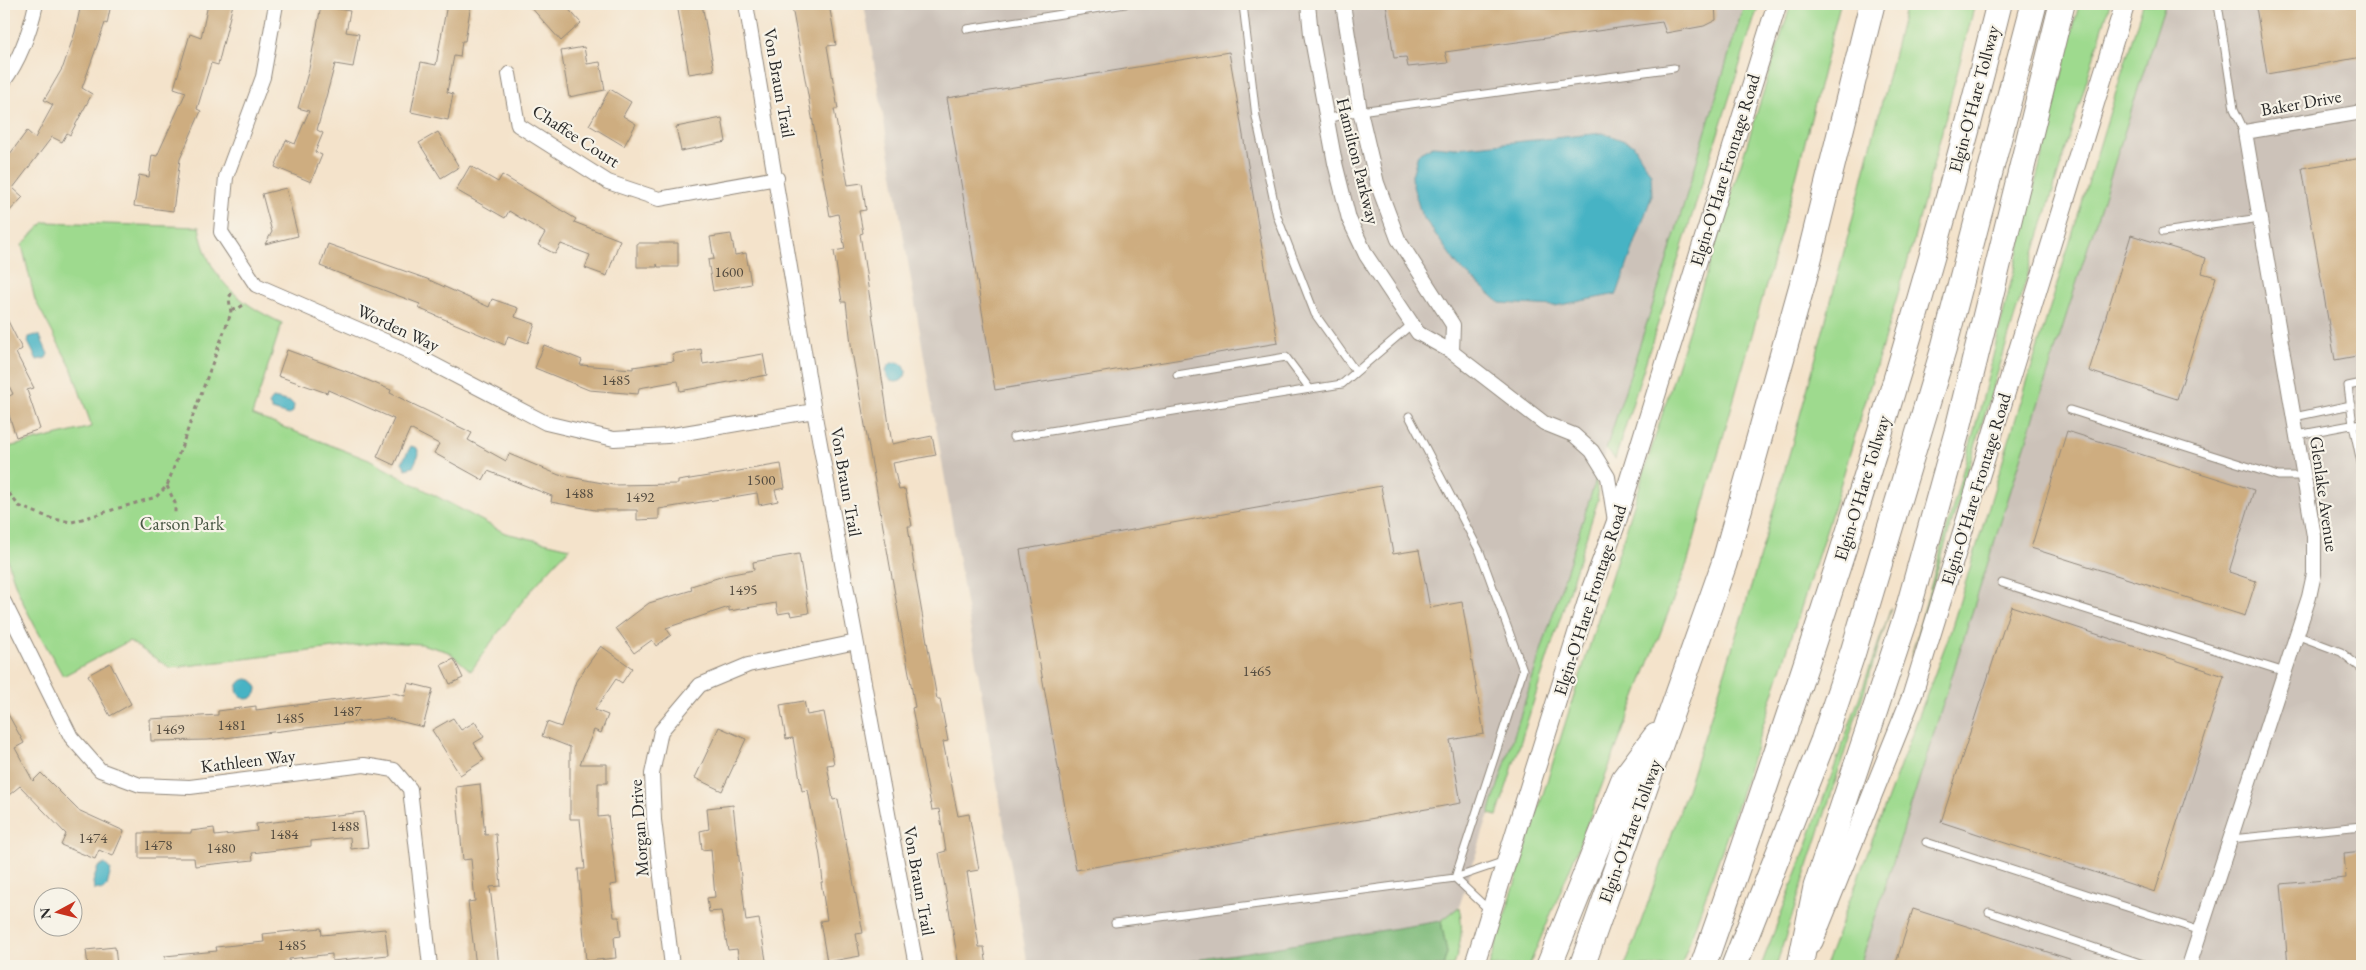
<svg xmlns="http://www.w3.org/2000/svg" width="2366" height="970" font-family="'EB Garamond',serif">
<rect width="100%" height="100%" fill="#f7f3e8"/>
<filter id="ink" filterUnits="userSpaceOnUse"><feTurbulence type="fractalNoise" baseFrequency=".02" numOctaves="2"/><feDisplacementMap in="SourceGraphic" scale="10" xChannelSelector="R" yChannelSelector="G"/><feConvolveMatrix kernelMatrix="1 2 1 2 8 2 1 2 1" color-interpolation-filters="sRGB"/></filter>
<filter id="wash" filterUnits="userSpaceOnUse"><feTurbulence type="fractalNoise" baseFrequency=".0096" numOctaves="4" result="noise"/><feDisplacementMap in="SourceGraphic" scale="20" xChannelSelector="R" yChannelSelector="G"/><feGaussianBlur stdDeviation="1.12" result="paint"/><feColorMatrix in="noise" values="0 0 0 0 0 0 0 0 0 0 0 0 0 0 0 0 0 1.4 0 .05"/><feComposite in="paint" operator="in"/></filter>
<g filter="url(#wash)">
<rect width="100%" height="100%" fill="#f4e3cb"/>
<path fill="#ccc2b9" d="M864 4H1744L1664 270 1459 907 1441 921 1160 966H1028Z
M2165 4H2362V966H1860Z"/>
<path fill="#9eda8e" stroke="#64825c" d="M1744 4H1759L1615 459 1606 449 1664 270Z
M1791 4H1840L1791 197 1688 561 1571 866 1529 966H1489Z
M1906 4H1975L1912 247 1834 506 1730 827 1681 966H1625C1741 653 1827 328 1906 4Z
M2079 4H2110L1911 657 1980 409Z
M2143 4H2165L1860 966H1825L1950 633Z
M44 222 199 227C207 277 238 303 282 323L252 415 369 460 505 533 570 548C531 587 502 626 471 671L449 652 421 644 383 642 170 668 129 641 63 676C39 632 8 587 4 536 1 507 4 477 4 448L92 427 71 367 35 300 22 245Z
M1596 479 1598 500 1497 816 1489 814Z
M1891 608 1776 966H1761L1800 864Z
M1459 907C1464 929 1460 945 1454 966H1443L1447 953 1441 921Z"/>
<path fill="#7eba79" stroke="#547252" d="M1441 921 1447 953 1443 966H1160Z"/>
<path fill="#47b3c4" stroke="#396f78" d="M1603 133 1633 144 1651 174 1652 195 1617 294 1555 306 1500 303 1458 266 1421 214 1411 179 1418 154 1433 146 1455 148Z
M36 335 40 336 48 354 46 358 37 360 28 342 29 337Z
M886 372a10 10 0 1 1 20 0a10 10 0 1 1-20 0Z
M273 398 291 402 294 405 293 412 288 415 272 410 269 404Z
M411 446 417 448 419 454 413 467 406 469 402 462Z
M237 689a10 10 0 1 1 20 0a10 10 0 1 1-20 0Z
M105 864 111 870 107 886 103 890 94 889 93 882 98 867Z"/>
<g id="blocks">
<path fill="#cead80" d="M81 4H111L107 24 105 23 82 88 92 94 70 135 67 133 62 142 52 137 13 188 23 197 4 217V162L27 131 35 138 53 105 44 100 63 67 75 32Z
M208 4H233L218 65 211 63 197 109 201 111 180 159 173 211 134 206 139 175 149 177 152 155 157 156 186 92 174 88 190 34 201 38Z
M447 4H471L465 41H462L460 57 454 56 447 92 453 94 448 120 411 112 421 62 436 65Z
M528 4H564L581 23 561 41Z
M677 4H702L714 70 689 74Z
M809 4H829L836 45 827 46 838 109H834L848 185 862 183 866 210 859 211 863 233 860 234 892 444 932 436 936 455 893 463 899 490 905 489 912 526H908L916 579 937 699H940L948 741 943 742 958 816 969 814 979 870 967 872 979 947H984L987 966H959L939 853 946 851 939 809 932 810 922 760 912 708 915 707 852 352 846 302H842L834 251 845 249 838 214 830 216 792 7Z
M1386 4H1715L1716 20 1704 26 1666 33 1662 22 1445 52 1448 63 1408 67 1406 57 1394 58Z
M2277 4H2362V57L2267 74 2256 7Z
M321 6 350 11 346 32 359 34 353 67 335 64 317 130 323 133 315 152 322 155 311 182 275 167 286 140 295 144 309 111 298 108 309 69Z
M584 47 587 64 600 62 605 90 569 97 561 51Z
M1229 52 1278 343 995 390 947 98Z
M610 89 631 102 623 116 636 124 624 146 589 125Z
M722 118 726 142 681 151 676 127Z
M438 132 459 167 441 178 419 143Z
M2362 158V355L2335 360 2302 168Z
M470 166 498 182 502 175 576 219 574 222 620 240 607 276 585 268 590 255 561 244 555 254 538 245 545 233 509 211 505 218 456 190Z
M286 188 298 236 265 244 272 232 262 194Z
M731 234 735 255 746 253 751 284 713 291 708 260 714 259 710 237Z
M2131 235 2206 258 2202 273 2216 277 2177 399 2089 371Z
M637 243H678V267H658L657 264V267H637Z
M328 244 427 279 489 307 492 299 518 308 515 317 535 324 528 343 508 336 505 345 418 308 420 304 320 266Z
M4 313 22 349 16 353 34 388 27 390 40 429 16 437 4 399 13 394 4 376Z
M544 345 582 360 580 365 633 369V367L674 361 672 354 701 349 703 364 763 354 767 375 680 391 678 381 639 388 638 394 589 390 535 368Z
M287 350 348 372 391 390 390 393 472 433 468 440 506 461 509 454 559 475 613 485 678 484V481L781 464 785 488 775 490 778 501 759 505 757 493 659 509V519L637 520V510H595L551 502 552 496 488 471 483 480 434 453 439 444 410 429 394 465 377 457 394 419 328 390 327 393 278 376Z
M2067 431 2254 490 2229 572 2256 581 2245 616 2031 548Z
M1381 486 1393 554 1419 550 1430 608 1462 602 1484 734 1450 740 1461 803 1076 870 1020 550Z
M799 554 809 613 791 616 790 612 778 614 776 603 729 611V607L666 628 671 635 656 646 652 640 634 653 616 628 649 603 692 590 691 586 727 575 754 570 753 562Z
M2011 606 2224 676 2155 892 1941 822Z
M601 646 632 668 622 683 616 679 595 710 608 715 601 733 594 730 580 764H607V783H598V817L608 816 617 884 610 885 614 917H619L621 936 614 937 616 958 586 961 578 869H585L580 819H570V747L542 736 547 722 561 727 576 681Z
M454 659 463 678 450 684 441 665Z
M110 663 131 704 110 716 88 675Z
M408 683 433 689 423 727 387 718 208 740 151 741 150 719 218 715V711L256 706V710L394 693 405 696Z
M804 701 807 715 824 712 834 764 827 765 833 800 838 799 863 933 856 934 860 956 827 962 820 921 827 920 821 882H823L820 856 808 790 802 791 793 738 786 739 780 705Z
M4 707 24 743 15 748 33 781 41 773 78 810 124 831 113 856 99 850 95 859 61 845 66 834 20 786 4 799Z
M453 718 461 730 475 722 484 737 474 743 484 760 460 775 432 730Z
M719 727 746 739 722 791 695 778Z
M480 784 485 835 496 834 501 886 490 887 499 966H476L468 902 475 901 471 859 463 860 456 787Z
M733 805 746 921 759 919 767 966H740L737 949 728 950 721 911 709 912 707 898 715 897 711 849 702 850 700 831 709 829 707 808Z
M364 812 368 847 351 849 350 837 311 841V846L252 853 253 860 195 866 194 858H139V833H191V831L214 828 215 836 257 831 256 824Z
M2362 851V966H2288L2281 884 2346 878 2344 853Z
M1913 909 2082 963 2081 966H1895Z
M321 928 322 935 385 929 388 955 332 961V954L289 959 290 966H166L165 956 217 951 216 947 264 942 263 934Z
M115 947 117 966H88L86 950Z"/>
</g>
</g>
<g filter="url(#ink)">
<use href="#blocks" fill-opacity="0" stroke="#90877b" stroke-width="1"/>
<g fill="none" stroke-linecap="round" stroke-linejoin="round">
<g stroke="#90877b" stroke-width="9">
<path id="service" d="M1243 4 1256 117 1277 216 1315 314 1356 372
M2218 4 2234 109 2245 132
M967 29 1125 4
M1326 119 1360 111 1674 68
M2163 232 2260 218
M1177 375 1286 357 1310 389
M2362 383 2348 386 2353 425 2362 467
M2070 410 2278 476H2304
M1409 416 1480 552 1523 670 1455 878
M2294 417 2351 405
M2297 435 2362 423
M1013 437 1342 384 1412 324
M2002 583 2285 672
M2296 635 2341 652 2362 669
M2231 839 2362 826
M1926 842 2201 931
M1455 878 1489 910
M1989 912 2149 966
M1115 923 1455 878 1505 861"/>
</g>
<g stroke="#90877b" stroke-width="16">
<path id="minor" d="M276 4 263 77 226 177 221 232 256 285 406 350 546 423 614 439 667 436 814 411
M746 4 814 411 916 966
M1308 4 1311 34 1335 163 1349 219 1366 255 1418 333 1452 352 1544 423 1574 435 1592 451 1608 477 1615 521
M1343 4 1360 111 1377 183 1398 239 1453 325 1452 352
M509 74 518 125 608 182 659 199 777 178
M4 81C20 59 30 31 36 4
M4 602 71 737 100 770 140 785 190 787 364 765 394 770 410 789 430 966
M672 966 654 820 652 774 661 731 700 685 748 665 856 642
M2189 966 2309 597 2314 574V536L2245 132 2362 112"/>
</g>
<g stroke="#90877b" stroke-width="21">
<path id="secondary" d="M1813 942 1912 696 2125 4
M1474 966 1591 590 1616 523 1777 4"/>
</g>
<g stroke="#90877b" stroke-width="27">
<path id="motorway" d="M1549 966 1624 779 1656 736
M1582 966 1724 564 1806 271 1872 4
M1703 966C1814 649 1919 330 1999 4
M1734 966 1823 741 1853 652 1943 351 2034 4
M1800 966 1816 887 1906 617 1957 432 2062 4"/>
</g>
<path stroke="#90877b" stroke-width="3" stroke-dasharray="4 4" stroke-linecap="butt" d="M232 309H237L245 304
M167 486 175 503V514
M4 487 19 506 53 519 72 522 156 497 167 486 231 313 229 298 232 292"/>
<use href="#service" stroke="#fff" stroke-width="7"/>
<use href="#minor" stroke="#fff" stroke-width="14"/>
<use href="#secondary" stroke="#fff" stroke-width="19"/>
<use href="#motorway" stroke="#fff" stroke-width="25"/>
</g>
</g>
<g text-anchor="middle" stroke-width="4.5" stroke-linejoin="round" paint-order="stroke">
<g font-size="15" fill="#544c40">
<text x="729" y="277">1600</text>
<text x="616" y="385">1485</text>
<text x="761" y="485">1500</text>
<text x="579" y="498">1488</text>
<text x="640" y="502">1492</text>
<text x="743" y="595">1495</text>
<text x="1257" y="676">1465</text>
<text x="347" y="716">1487</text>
<text x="290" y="723">1485</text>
<text x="232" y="730">1481</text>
<text x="170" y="734">1469</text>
<text x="345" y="831">1488</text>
<text x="284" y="839">1484</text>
<text x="93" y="843">1474</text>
<text x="158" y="850">1478</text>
<text x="221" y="853">1480</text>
<text x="292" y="950">1485</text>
</g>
<g font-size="18" fill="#2b2b2b" stroke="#f7f3e8">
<text transform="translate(779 83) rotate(80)" y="6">Von Braun Trail</text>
<text transform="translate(1974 99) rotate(-75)" y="6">Elgin-O'Hare Tollway</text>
<text transform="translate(2301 103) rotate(-10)" y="6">Baker Drive</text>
<text transform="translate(576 136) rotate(33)" y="6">Chaffee Court</text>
<text transform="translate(1358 161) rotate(76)" y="6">Hamilton Parkway</text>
<text transform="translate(1725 170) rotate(-73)" y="6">Elgin-O'Hare Frontage Road</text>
<text transform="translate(398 328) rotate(25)" y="6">Worden Way</text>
<text transform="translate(846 482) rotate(80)" y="6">Von Braun Trail</text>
<text transform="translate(1862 488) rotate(-73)" y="6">Elgin-O'Hare Tollway</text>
<text transform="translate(1976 489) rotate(-73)" y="6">Elgin-O'Hare Frontage Road</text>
<text transform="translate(2324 494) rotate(82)" y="6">Glenlake Avenue</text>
<text transform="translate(1590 600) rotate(-72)" y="6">Elgin-O'Hare Frontage Road</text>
<text transform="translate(248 761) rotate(-7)" y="6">Kathleen Way</text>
<text transform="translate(639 828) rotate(-94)" y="6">Morgan Drive</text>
<text transform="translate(1630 831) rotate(-70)" y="6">Elgin-O'Hare Tollway</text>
<text transform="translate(919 881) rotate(80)" y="6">Von Braun Trail</text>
</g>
<g font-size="18" fill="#485744" stroke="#f7f3e8">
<text x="182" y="530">Carson Park</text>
</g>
</g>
<rect width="2366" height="970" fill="none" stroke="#f7f3e8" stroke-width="20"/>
<g transform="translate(58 912) rotate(263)"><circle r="24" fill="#f7f3e8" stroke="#a5a39c"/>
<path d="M0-4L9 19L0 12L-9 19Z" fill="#c8321e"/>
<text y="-8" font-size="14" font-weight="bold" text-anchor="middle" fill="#2b2b2b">N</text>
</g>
</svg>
